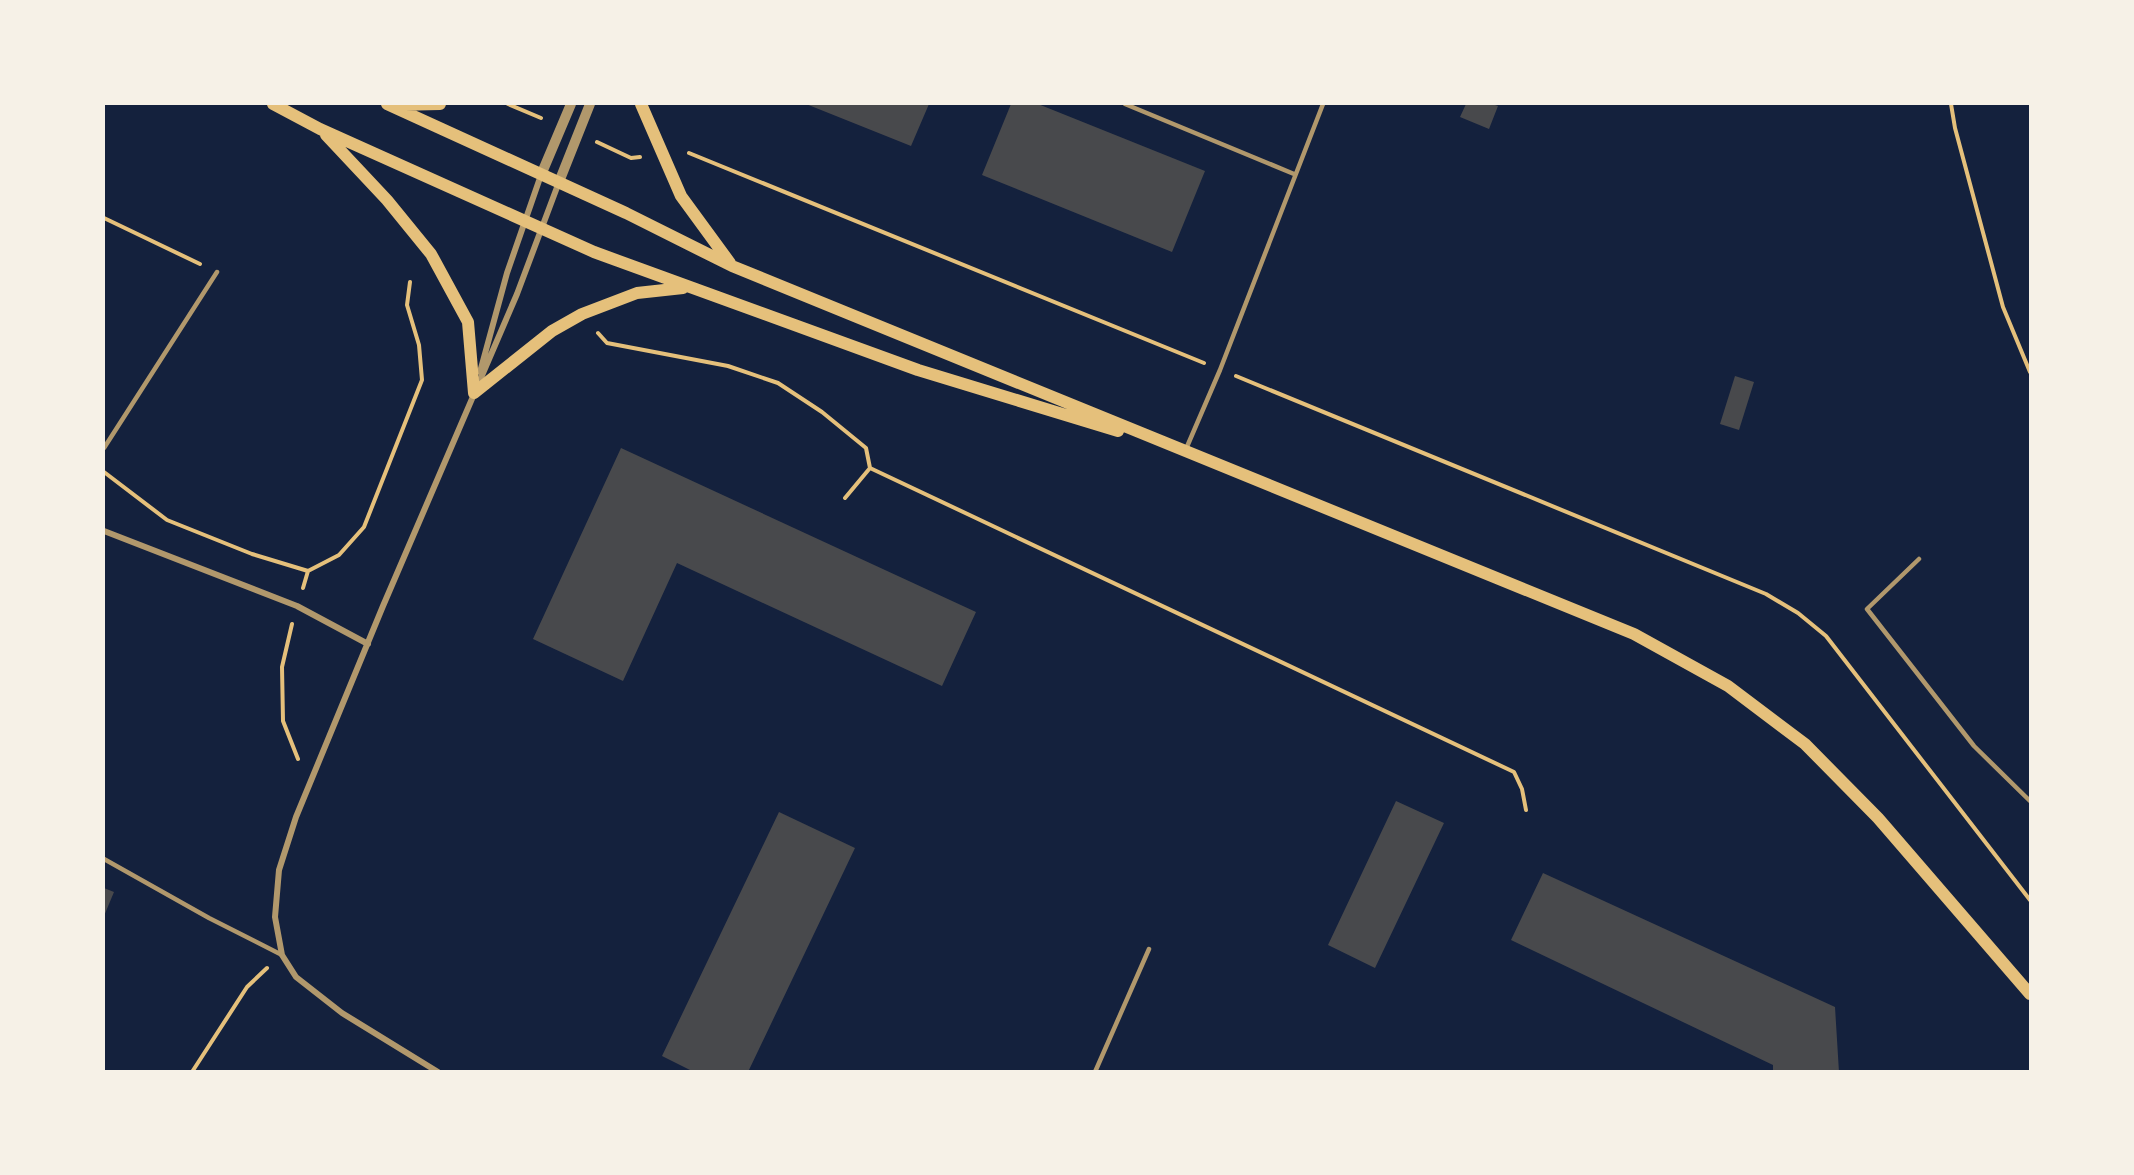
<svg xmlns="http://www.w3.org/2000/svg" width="2134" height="1175" font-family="'PT Sans',sans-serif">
<rect width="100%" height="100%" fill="#14213d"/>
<path fill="#48494c" d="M806 104H929L911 146Z
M1011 104H1038L1205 171 1172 252 982 175Z
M1466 104H1492L1498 106 1489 129 1460 117Z
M1735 376 1754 382 1739 430 1720 424Z
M621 448 976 612 942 686 677 563 623 681 533 639Z
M1396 801 1444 823 1375 968 1328 945Z
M779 812 855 848 748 1072H694L662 1056Z
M1543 873 1835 1007 1839 1072H1773V1065L1511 940Z
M104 888 114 892 104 916Z"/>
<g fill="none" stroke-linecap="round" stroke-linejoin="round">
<path stroke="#e5c07b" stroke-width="4" d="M508 104 541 118
M1951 104 1955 128 2003 307 2030 372
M597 142 631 158 640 157
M689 153 1204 363
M104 218 200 264
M598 333 607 343 728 366 778 383 822 412 866 448 870 468
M1236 376 1766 594 1798 613 1826 636 2030 900
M104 472 167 520 252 554 308 571
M845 498 870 468 1514 772 1522 789 1526 810
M303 588 308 571 339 555 364 527 422 380 419 345 407 305 410 282
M292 624 282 667 283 721 298 759
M192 1072 247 987 267 968"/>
<path stroke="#b1986c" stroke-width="4.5" d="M1125 104 1294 174
M104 448 217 272
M1186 449 1220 370 1323 104
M1919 559 1867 609 1974 746 2030 801
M104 859 209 918 282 955
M1095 1072 1149 949"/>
<path stroke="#b1986c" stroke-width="6" d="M480 372 507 273 541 175
M104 531 297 606 368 644
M438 1072 342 1013 296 977 282 955 275 917 279 870 296 817 383 606 517 294 559 182"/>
<path stroke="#b1986c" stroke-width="10" d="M541 175 571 104
M559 182 590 104"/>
<path stroke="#e5c07b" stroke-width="12" d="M273 104 320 129 594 252 918 370 1118 431
M387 104 626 213 732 266 1634 634 1728 686 1805 744 1878 818 2030 994
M641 104 681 196 730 263
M394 105 440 104
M326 135 387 200 431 254 468 322 474 393
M474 393 552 331 582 314 637 293 683 288"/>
</g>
<rect width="2134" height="1175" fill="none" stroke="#f6f1e7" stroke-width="210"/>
</svg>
